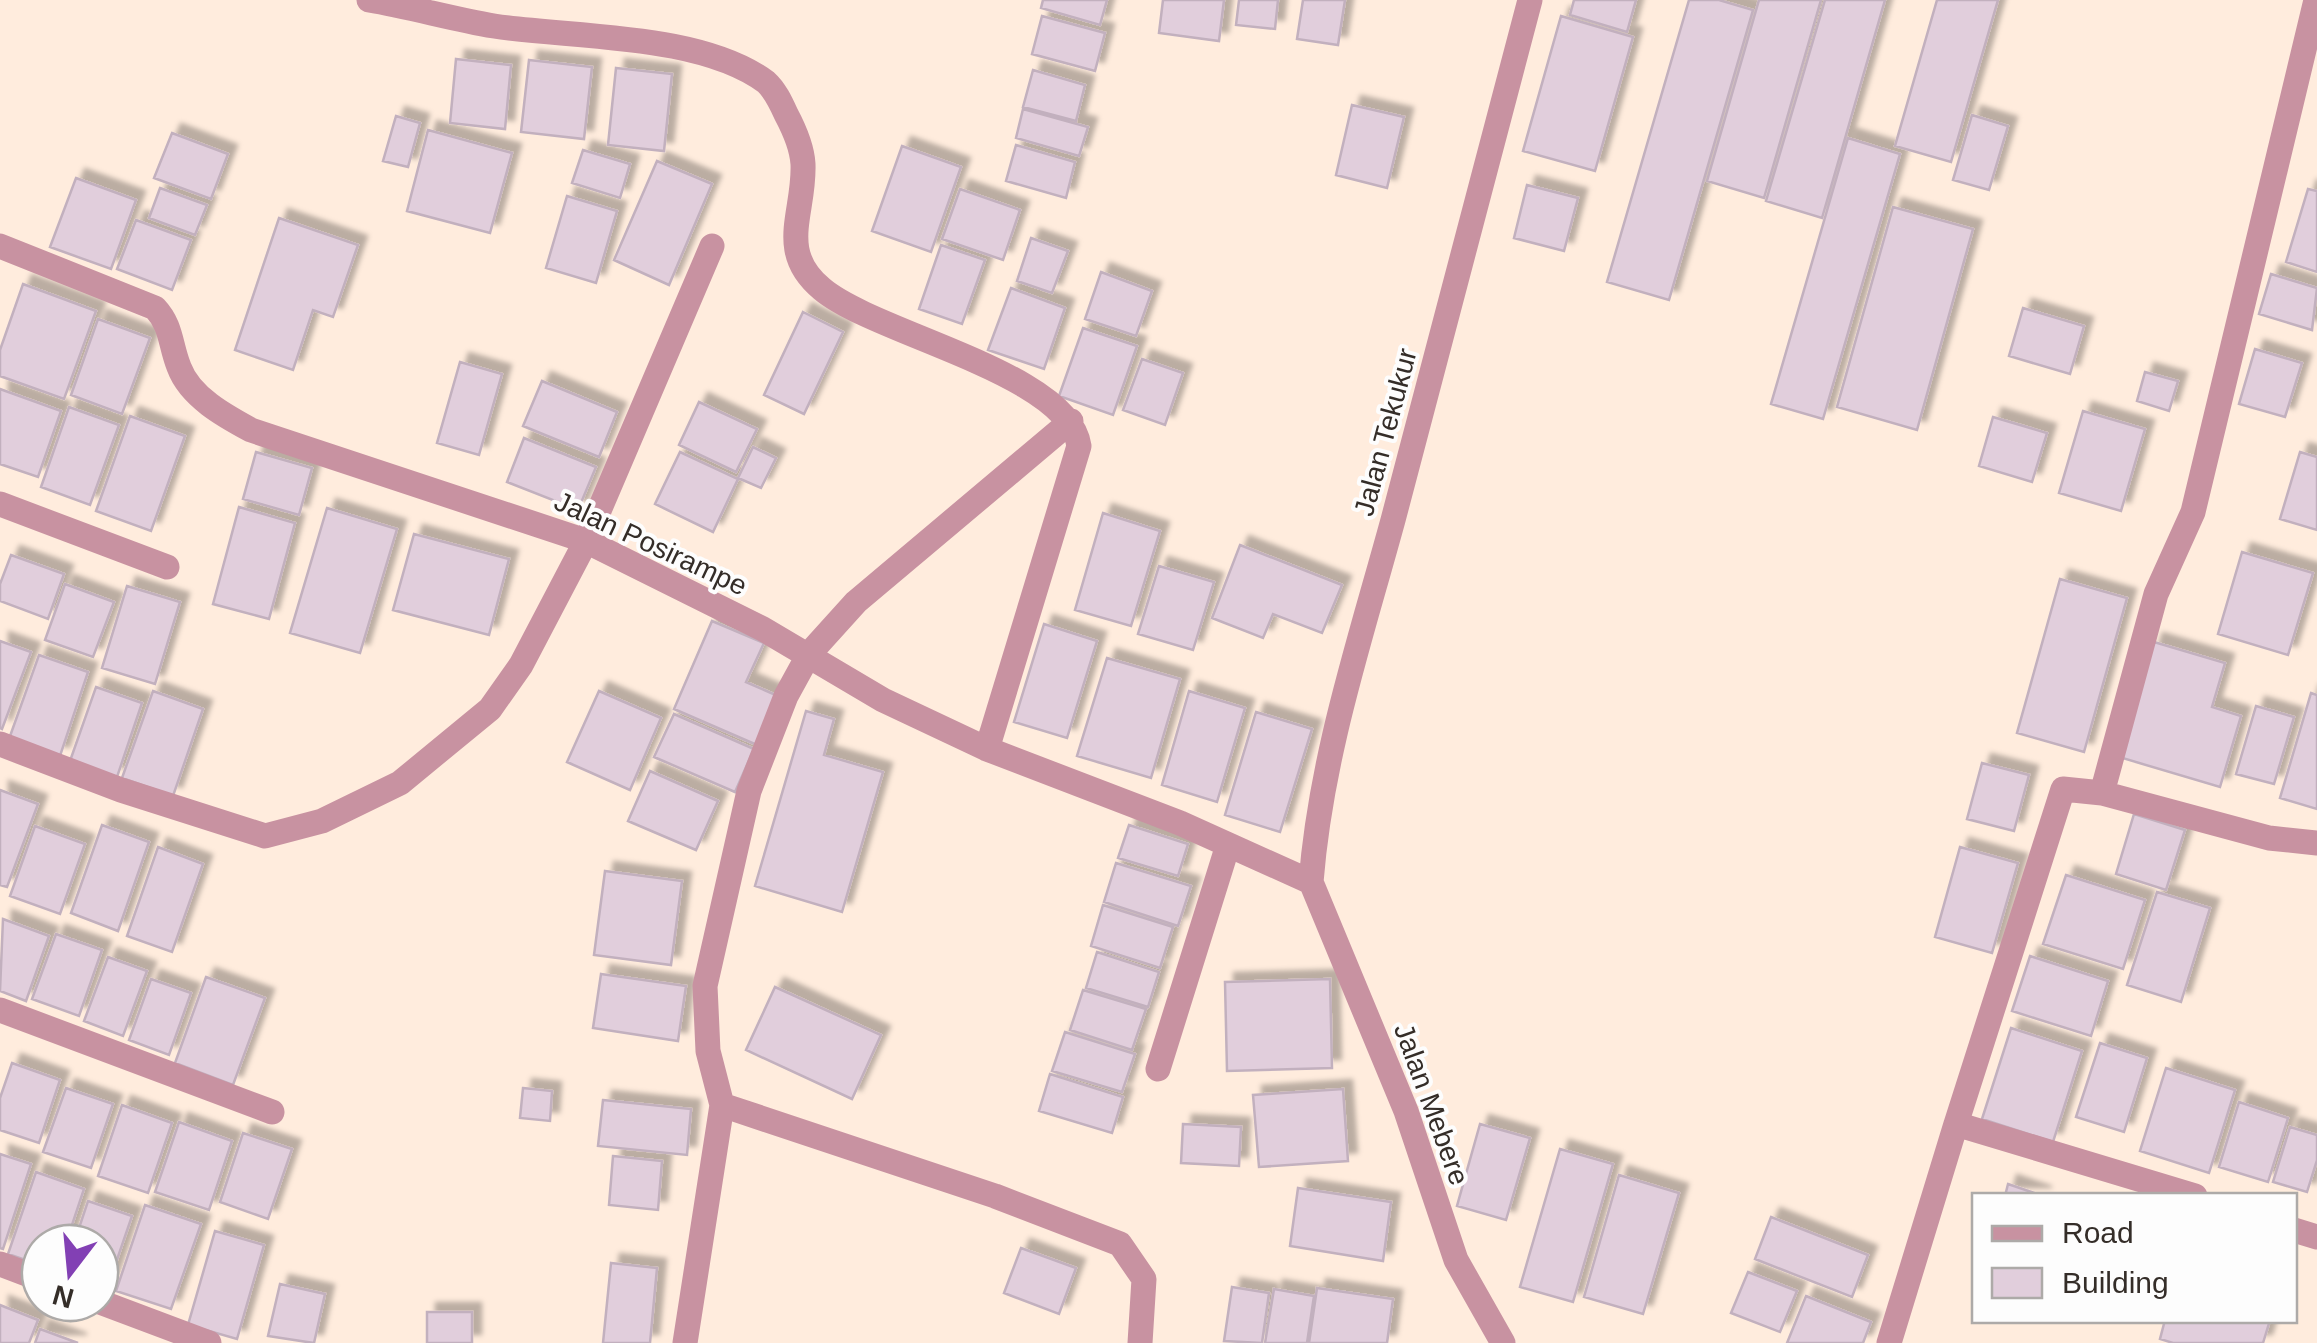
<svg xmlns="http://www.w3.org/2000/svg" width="2317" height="1343" font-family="Arial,sans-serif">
<defs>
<filter id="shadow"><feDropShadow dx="9" dy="-9" stdDeviation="2.5" flood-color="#0004"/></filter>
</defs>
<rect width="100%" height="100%" fill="#ffecdd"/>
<path fill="#e1cedc" stroke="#c2b0be" stroke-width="2.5" filter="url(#shadow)" d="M1043 0H1107L1100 25 1041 8Z
M1163 0H1224L1219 41 1159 33Z
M1239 0H1278L1275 29 1236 25Z
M1303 0H1345L1338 45 1297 39Z
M1574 0H1636L1627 32 1570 15Z
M1689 0H1719L1753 10 1669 300 1607 282Z
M1759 0H1821L1764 198 1707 181Z
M1825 0H1885L1822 218 1766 201Z
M1937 0H1998L1951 162 1895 146Z
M1042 16 1105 33 1095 71 1032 54Z
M1561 16 1633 37 1595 171 1523 151Z
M456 59 511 65 505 129 450 123Z
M529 60 592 67 584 139 521 132Z
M616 68 672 74 664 151 608 145Z
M1033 70 1085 85 1076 121 1023 107Z
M1352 105 1404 117 1387 188 1336 175Z
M1023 109 1088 127 1079 156 1016 138Z
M1972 115 2008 126 1989 190 1953 180Z
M396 116 420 123 408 167 383 161Z
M428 130 512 153 490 233 407 211Z
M172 133 228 154 211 199 154 178Z
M1848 138 1900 154 1823 419 1771 404Z
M1016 145 1075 162 1066 198 1006 181Z
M902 146 961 167 931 252 872 231Z
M583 150 630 164 620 198 572 183Z
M657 161 712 184 669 285 614 260Z
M76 178 136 200 111 269 50 247Z
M1527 185 1578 198 1564 251 1514 238Z
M160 188 207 205 195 235 149 218Z
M960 189 1020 210 1003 260 942 239Z
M2308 189 2317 191V272L2286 262Z
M567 196 617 211 596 283 546 268Z
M1893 207 1973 229 1917 430 1837 407Z
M279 218 358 245 333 317 313 310 293 370 235 350Z
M136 220 191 240 172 290 117 269Z
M1031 238 1068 251 1052 293 1017 281Z
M941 245 985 260 962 324 919 309Z
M1101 272 1152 291 1136 336 1085 319Z
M2271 274 2317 288 2312 330 2259 314Z
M23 284 96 311 64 399 0 376V350Z
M1011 288 1065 308 1044 369 988 350Z
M2023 308 2084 326 2070 374 2009 356Z
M803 312 843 332 804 414 764 395Z
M98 319 150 338 122 414 71 395Z
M1083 328 1137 346 1113 415 1059 396Z
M2255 349 2302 363 2285 417 2239 404Z
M1142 359 1183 373 1165 425 1123 410Z
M460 362 502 374 479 455 437 443Z
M2145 372 2178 381 2169 411 2137 401Z
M542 381 617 412 599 457 523 426Z
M0 389 61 411 38 477 0 464Z
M699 402 757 429 736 472 679 445Z
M69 407 119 425 90 505 41 487Z
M2083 411 2145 429 2121 511 2059 493Z
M130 416 185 436 151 531 96 511Z
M1993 417 2047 433 2032 482 1979 466Z
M524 438 596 467 578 510 507 482Z
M753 447 776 458 761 488 738 478Z
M256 452 312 468 299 515 243 499Z
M680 452 738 479 713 532 655 504Z
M2300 452 2317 457V530L2280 519Z
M239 507 295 523 269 619 213 604Z
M327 508 397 529 360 653 290 633Z
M1103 513 1160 531 1131 626 1075 610Z
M414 534 509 559 489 635 393 610Z
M1240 545 1342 585 1322 633 1273 614 1263 638 1212 618Z
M2242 552 2313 573 2288 655 2218 634Z
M11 555 64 574 48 619 0 601V584Z
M1159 566 1214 582 1193 650 1138 634Z
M2060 579 2127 598 2084 752 2017 733Z
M65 584 114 602 93 657 45 640Z
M127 586 180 602 155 684 102 668Z
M712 621 764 643 746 682 778 696 757 745 674 709Z
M1044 624 1097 641 1067 738 1014 722Z
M0 641 31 652 2 729 0 728Z
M2154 642 2225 663 2212 707 2241 716 2220 787 2119 757Z
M39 655 88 672 60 756 9 739Z
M1107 658 1180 679 1151 778 1077 756Z
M96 687 142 703 117 777 70 761Z
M153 691 203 709 173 796 122 778Z
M599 691 661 718 630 790 567 762Z
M1189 691 1245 708 1217 802 1162 785Z
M2311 693 2317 695V809L2280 798Z
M2256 706 2294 717 2274 784 2236 774Z
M806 711 834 719 824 755 883 772 842 912 755 886Z
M1256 712 1312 729 1280 832 1225 815Z
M674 714 754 749 735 792 654 757Z
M1982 763 2029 775 2014 831 1967 819Z
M650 771 718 801 696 850 628 821Z
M0 790 38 804 7 887 0 885Z
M2134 814 2185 830 2166 890 2116 874Z
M102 825 149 842 118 931 71 913Z
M1129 825 1188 844 1178 876 1118 858Z
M35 826 85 844 60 914 10 896Z
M158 847 203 864 172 952 127 936Z
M1960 847 2018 863 1992 953 1935 937Z
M1116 863 1191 886 1178 926 1104 902Z
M605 871 682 881 671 965 594 955Z
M2066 875 2145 900 2123 969 2043 944Z
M2157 892 2210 908 2181 1002 2127 985Z
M1103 905 1173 927 1160 968 1091 946Z
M3 919 49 936 26 1001 0 991Z
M56 934 102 950 79 1016 32 999Z
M1097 952 1159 972 1148 1007 1086 988Z
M2030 956 2108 981 2091 1036 2012 1011Z
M108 957 147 971 123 1036 84 1021Z
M601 974 686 986 678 1041 593 1028Z
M206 977 265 998 233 1085 175 1063Z
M151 979 191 993 169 1055 129 1040Z
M1330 979 1332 1068 1227 1071 1225 982Z
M775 987 881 1035 852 1099 746 1050Z
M1083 990 1146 1009 1132 1050 1070 1030Z
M2011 1028 2082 1051 2053 1142 1982 1119Z
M1065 1032 1135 1054 1122 1092 1052 1071Z
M2100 1043 2147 1058 2124 1132 2076 1117Z
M12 1063 60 1080 39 1143 0 1130V1098Z
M2166 1068 2235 1090 2209 1173 2140 1151Z
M1050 1074 1123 1097 1112 1133 1039 1111Z
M66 1088 113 1104 91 1168 43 1152Z
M523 1088 552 1091 550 1121 520 1118Z
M1343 1089 1348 1161 1259 1167 1253 1095Z
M603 1100 691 1109 687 1155 598 1146Z
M2239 1102 2288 1118 2268 1182 2219 1167Z
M122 1105 172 1123 148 1193 98 1176Z
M179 1122 232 1141 209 1210 155 1192Z
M1183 1124 1241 1127 1239 1166 1181 1163Z
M1480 1124 1530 1138 1506 1220 1457 1206Z
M2290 1127 2317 1135V1160L2307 1192 2273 1182Z
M243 1133 292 1149 268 1219 220 1202Z
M1560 1149 1613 1164 1573 1302 1520 1287Z
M0 1154 31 1164 3 1249 0 1248Z
M613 1156 662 1161 658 1210 609 1205Z
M36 1172 84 1189 66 1243H40V1265L8 1254Z
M1619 1175 1679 1193 1643 1314 1584 1297Z
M2008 1184 2043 1196H2005Z
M1298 1188 1391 1202 1383 1261 1290 1246Z
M88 1201 132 1216 109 1283 100 1280V1243H74Z
M145 1205 201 1224 171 1309 116 1291Z
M1771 1217 1868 1255 1852 1297 1755 1259Z
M215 1231 264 1245 237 1339 188 1325Z
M1021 1248 1076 1268 1059 1314 1004 1293Z
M611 1263 657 1268 650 1343H603Z
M1748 1272 1797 1291 1780 1332 1731 1313Z
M280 1284 325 1294 314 1343 268 1336Z
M1232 1287 1269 1293 1262 1343 1224 1341Z
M1317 1288 1393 1299 1387 1343H1309Z
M1274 1289 1314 1296 1307 1343H1265Z
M1806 1296 1871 1322 1863 1343H1787Z
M0 1305 38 1320 29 1343H0Z
M427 1312H472V1343H427Z
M2165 1320H2270L2263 1343H2173L2160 1339Z
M40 1329 78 1343H35Z"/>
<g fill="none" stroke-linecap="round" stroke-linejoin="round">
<path stroke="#c892a1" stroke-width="25" d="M369 0C411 7 452 19 494 26 573 38 700 33 766 82 775 90 781 103 786 114 794 129 802 147 803 164 805 213 776 251 822 289 875 334 1069 373 1079 446L987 749
M0 246 155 308C172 326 170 345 179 367 190 397 225 416 251 430L586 541 763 629 883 700 987 749 1180 823 1311 882
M0 504 167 567
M0 744 121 790 265 836 322 821 400 783 490 709 521 665 586 541 712 246
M2102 793 2156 594 2193 512 2316 0
M1311 882C1321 756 1360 641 1393 520 1439 347 1485 174 1530 0
M1311 882 1406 1111 1456 1260 1503 1343
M0 1010 272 1112
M1158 1069 1228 845
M722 1105 995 1196 1120 1244 1144 1279 1140 1343
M1956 1124 2063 789 2102 793 2269 838 2317 843
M2294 1230 2317 1237
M0 1264 40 1279
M100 1302 209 1343
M685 1343 722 1105 708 1051 705 986 749 791 786 696 809 654 856 602 1071 421
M1889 1343 1956 1124 2195 1196"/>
</g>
<g text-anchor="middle" stroke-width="8" stroke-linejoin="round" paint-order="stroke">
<g font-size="28" fill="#342d28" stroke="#fdfdfd">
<text transform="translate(1385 432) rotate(-75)" y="10">Jalan Tekukur</text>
<text transform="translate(651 543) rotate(25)" y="10">Jalan Posirampe</text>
<text transform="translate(1432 1104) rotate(70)" y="10">Jalan Mebere</text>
</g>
</g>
<rect x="1972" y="1193" width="325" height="130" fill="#fdfdfd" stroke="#adaaa8" stroke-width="2.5"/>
<rect x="1992" y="1226" width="50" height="15" fill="#c892a1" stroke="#adaaa8" stroke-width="2.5"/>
<text x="2062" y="1243" font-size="30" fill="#342d28">Road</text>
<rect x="1992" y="1268" width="50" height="30" fill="#e1cedc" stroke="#adaaa8" stroke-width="2.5"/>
<text x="2062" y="1293" font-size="30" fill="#342d28">Building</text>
<g transform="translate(70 1273) rotate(196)"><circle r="48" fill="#fdfdfd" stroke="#adaaa8" stroke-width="2.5"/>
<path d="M0-8L18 38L0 25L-18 38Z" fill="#8240b4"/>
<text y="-15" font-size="28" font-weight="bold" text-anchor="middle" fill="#342d28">N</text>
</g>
</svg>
